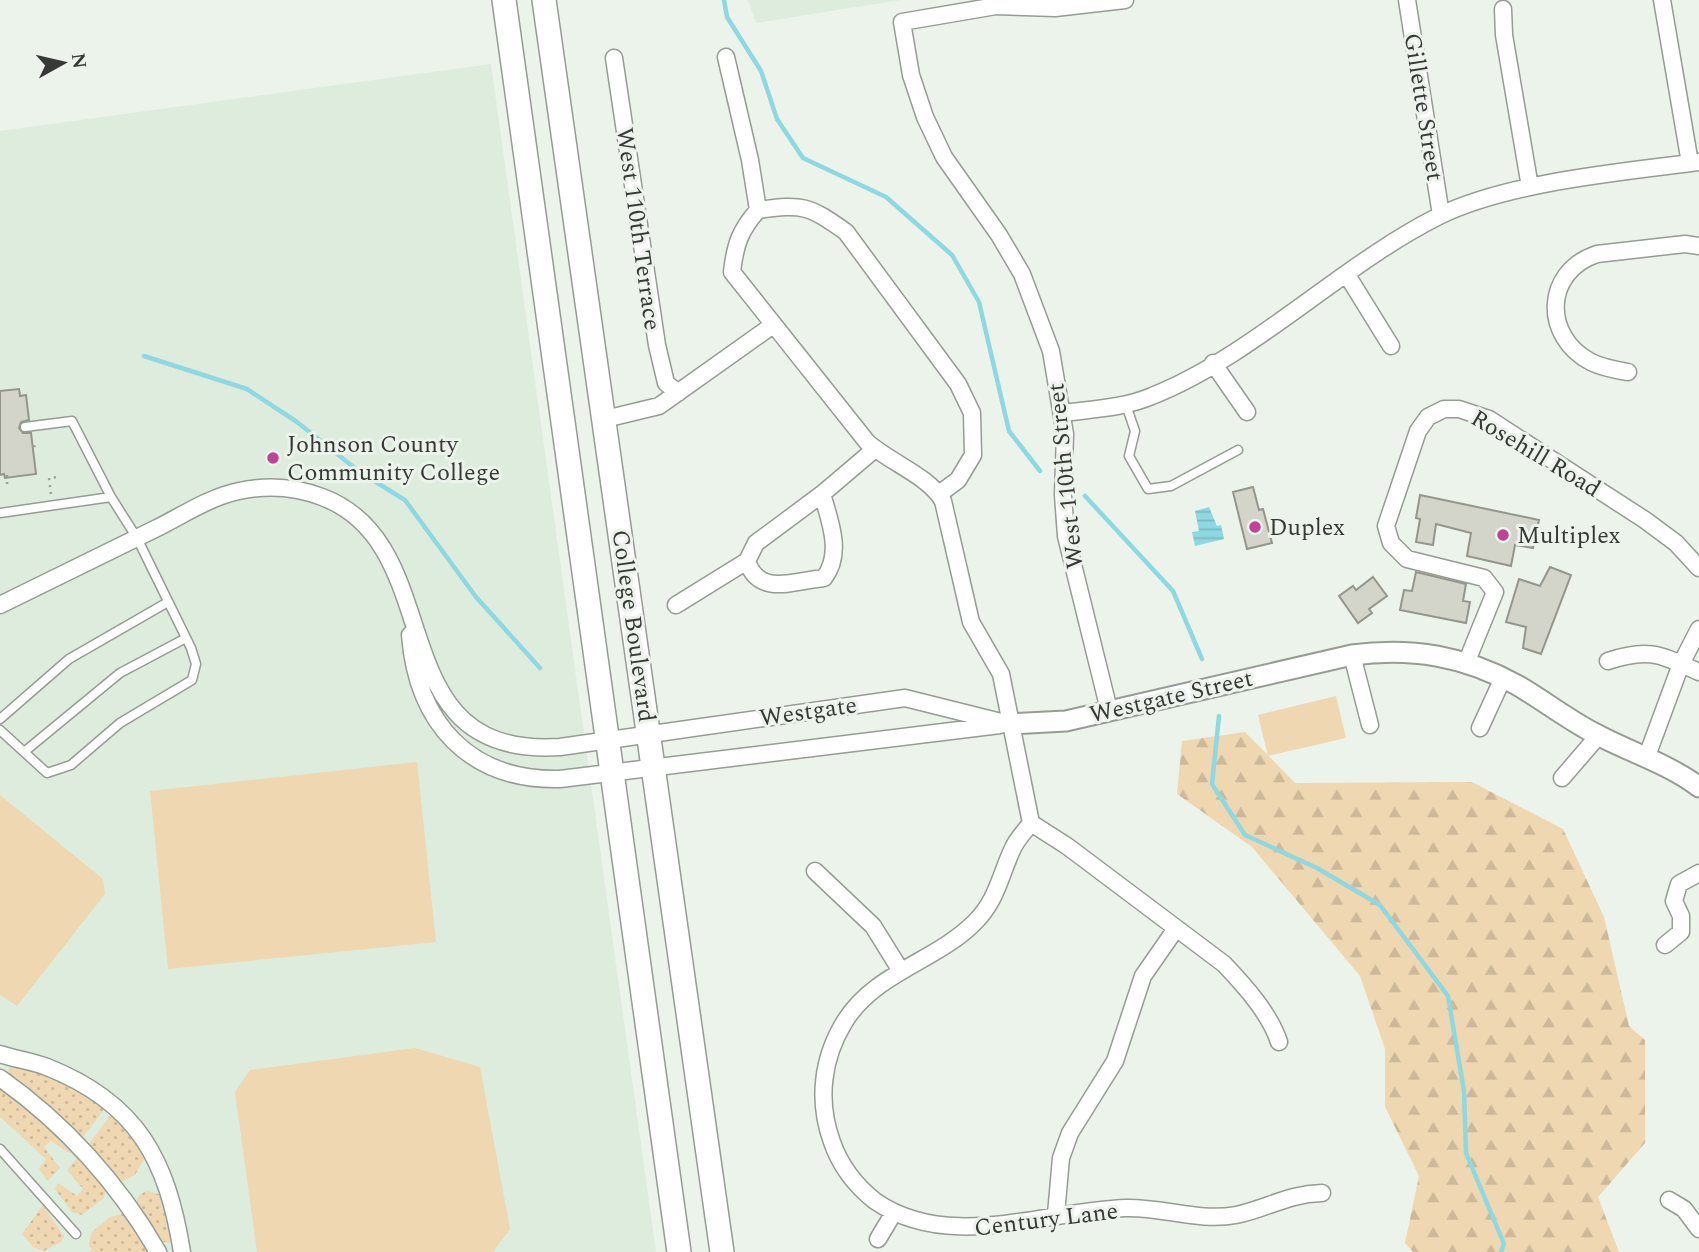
<svg xmlns="http://www.w3.org/2000/svg" width="1699" height="1252" font-family="Spectral,serif">
<defs>
<pattern id="grass-dots" width="8" height="8" patternUnits="userSpaceOnUse" patternTransform="scale(1.75)"><rect width="8" height="8" fill="#eed7b1"/><path d="M2 2h.1M6 6h.1" fill="none" stroke="#cdb999" stroke-width="1.8" stroke-linecap="round"/></pattern>
<pattern id="forest-firs" width="22" height="20" patternUnits="userSpaceOnUse" patternTransform="scale(1.75)"><rect width="22" height="20" fill="#eed7b1"/><path d="M5 1l3.5 6h-7zM16 11l3.5 6h-7z" fill="#cdb999"/></pattern>
<pattern id="water-rules" width="6" height="5" patternUnits="userSpaceOnUse" patternTransform="scale(1.75)"><rect width="6" height="5" fill="#8ed8e2"/><path d="M0 2.5h6" fill="none" stroke="#7bbac2"/></pattern>
</defs>
<rect width="100%" height="100%" fill="#ecf3eb"/>
<path fill="#deecdd" d="M748 0H901L756 23Z
M491 64 656 1252H0V131Z"/>
<path fill="url(#grass-dots)" d="M10 1064 50 1073 107 1106 82 1138 36 1094 8 1073Z
M0 1085 73 1148 71 1154 51 1141 44 1147 60 1168 48 1181 39 1169 46 1159 0 1117Z
M113 1112 128 1128 145 1157 135 1175 123 1181 118 1179 88 1145Z
M80 1155 106 1189 104 1198 82 1215 72 1212 55 1189 58 1183 77 1196 83 1189 67 1170Z
M147 1191 162 1195 172 1239 169 1243 160 1241 137 1203 139 1195Z
M43 1205 64 1236 61 1242 44 1251 33 1247 22 1234Z
M121 1214 126 1215 151 1252H89L92 1249 89 1246 91 1233 110 1217Z"/>
<path fill="url(#forest-firs)" d="M1245 732 1295 783 1472 782 1563 829 1604 917 1629 1026 1645 1040V1143L1598 1197 1619 1252H1413L1405 1243 1419 1176 1385 1107V1049L1360 976 1252 847 1177 794 1182 741Z"/>
<path fill="#eed7b1" d="M1336 696 1346 738 1268 756 1258 715Z
M417 762 436 942 168 969 150 791Z
M0 795 103 879 105 894 17 1006 0 995Z
M415 1048 480 1067 510 1229 493 1252H257L235 1092 250 1070Z"/>
<path fill="url(#water-rules)" d="M1209 507 1217 526 1221 525 1224 539 1195 546 1192 532 1199 531 1195 511Z"/>
<g fill="none" stroke-linecap="round" stroke-linejoin="round">
<path stroke="#8ed8e2" stroke-width="4.5" d="M724 0 727 17 761 71 777 119 803 158 886 197 952 255 979 302 1009 431 1040 471
M144 356 247 389 297 422 361 473 405 500 476 597 540 668
M1085 496 1173 591 1202 659
M1219 716 1212 784 1245 835 1317 868 1380 905 1448 996 1464 1091 1466 1153 1504 1244 1501 1252"/>
</g>
<path fill="#d3d4ca" stroke="#94958b" stroke-width="2" d="M19 389 20 396 26 395 29 420 21 422 19 428 23 433H31L36 474 5 478 4 474 0 475V391Z
M1253 487 1259 510 1263 509 1272 543 1247 549 1233 492Z
M1420 495 1539 520 1533 548 1515 545 1511 566 1467 556 1471 533 1436 524 1433 545 1416 542 1420 519 1416 518Z
M1550 567 1571 575 1541 654 1523 648 1526 627 1506 622 1519 579 1540 586Z
M1416 572 1466 584 1463 601 1470 602 1466 623 1400 610 1404 590 1412 591Z
M1373 577 1387 596 1369 609 1372 613 1358 623 1339 596 1353 586 1356 590Z"/>
<g fill="none" stroke-linecap="round" stroke-linejoin="round">
<g stroke="#959c94" stroke-width="11">
<path id="service" d="M1126 405 1135 431 1129 456 1148 489 1171 486 1238 450
M0 513 111 497
M0 719 69 659 168 602
M0 730 47 773 71 765 120 723 192 680 196 664 191 648 137 538 111 497 72 421 25 427
M24 752 120 673 186 638
M0 1149 76 1234"/>
</g>
<g stroke="#959c94" stroke-width="19">
<path id="minor" d="M1407 0 1441 215
M1662 0 1690 163
M1503 9 1504 35 1530 187
M726 57 750 160 758 210
M614 58 657 345 666 383 678 393
M1347 275 1391 346
M1213 363 1247 412
M1628 372C1616 370 1603 368 1591 362 1543 337 1543 272 1597 254L1685 244 1699 246
M1063 413C1093 409 1124 408 1152 396 1253 356 1341 265 1439 216 1508 182 1622 172 1699 162
M605 419 659 406 773 325
M822 494 756 543 747 561C759 597 793 581 824 578 843 554 830 521 822 494L875 449
M939 494 958 480 973 455 972 413 958 384 846 232C808 205 803 204 758 210 740 230 735 245 732 272L867 442C889 462 929 476 943 501L971 622 1001 674 1031 823 1067 846 1224 964C1245 986 1270 1014 1279 1042
M0 605C52 579 105 554 157 528 183 515 210 497 239 491 267 485 296 487 322 497 453 546 375 759 560 747L905 698 1009 724
M676 605 747 561
M410 635C417 723 469 781 560 779L1000 725
M1352 655 1370 725
M1467 661 1495 592 1484 578 1407 559 1391 543 1386 526 1418 431 1428 417 1444 409H1459L1489 419 1645 520 1676 543 1699 568
M1608 661C1649 647 1661 655 1699 672
M1109 710 1066 536 1063 495 1065 434 1051 351 1022 274 999 235 944 157 925 117 911 75 902 22 996 6 1055 8 1125 0
M1480 728 1503 678
M1647 756 1681 664 1699 629
M1562 778 1599 735
M1031 823C1025 831 1017 839 1013 848 1000 875 997 901 974 923 936 961 875 973 845 1021 822 1058 817 1101 832 1142 840 1165 856 1186 875 1201 949 1252 1042 1211 1126 1208 1163 1207 1199 1222 1236 1215 1269 1208 1287 1194 1322 1193
M815 871 873 926 901 971
M1665 945 1681 932V916L1674 901 1679 884 1699 873
M0 1054C15 1059 32 1061 47 1067 138 1103 167 1160 182 1252
M0 1078C64 1123 119 1184 158 1252
M1669 1200 1684 1209 1699 1229
M1056 1214 1061 1158 1070 1133 1115 1061 1143 976 1175 930
M878 1239 893 1214"/>
</g>
<g stroke="#959c94" stroke-width="23">
<path id="tertiary" d="M1009 724 1066 721 1352 655C1412 647 1464 656 1517 685 1543 700 1567 719 1594 733 1629 752 1667 763 1699 787"/>
</g>
<g stroke="#959c94" stroke-width="26">
<path id="secondary" d="M504 0 679 1252
M544 0 722 1252"/>
</g>
<path stroke="#9a9f99" stroke-width="2.5" stroke-dasharray="2 5" stroke-linecap="butt" d="M34 447 37 441
M7 484V474
M51 494 49 478 58 477"/>
<use href="#service" stroke="#fff" stroke-width="8"/>
<use href="#minor" stroke="#fff" stroke-width="16"/>
<use href="#tertiary" stroke="#fff" stroke-width="19"/>
<use href="#secondary" stroke="#fff" stroke-width="23"/>
</g>
<g fill="#c04495" stroke="#ecf3eb" stroke-width="2.5">
<circle cx="273" cy="458" r="7"/>
<circle cx="1255" cy="527" r="7"/>
<circle cx="1503" cy="535" r="7"/>
</g>
<g text-anchor="middle" stroke-width="6" stroke-linejoin="round" paint-order="stroke">
<g font-size="24" fill="#363936" stroke="#ecf3eb">
<text transform="translate(1424 107) rotate(81)" y="8">Gillette Street</text>
<text transform="translate(639 229) rotate(82)" y="8">West 110th Terrace</text>
<text transform="translate(1536 453) rotate(31)" y="8">Rosehill Road</text>
<text transform="translate(1065 476) rotate(-96)" y="8">West 110th Street</text>
<text transform="translate(634 626) rotate(82)" y="8">College Boulevard</text>
<text transform="translate(1171 696) rotate(-13)" y="8">Westgate Street</text>
<text transform="translate(808 711) rotate(-8)" y="8">Westgate</text>
<text transform="translate(1046 1219) rotate(-7)" y="8">Century Lane</text>
</g>
<g font-size="24" fill="#363936" stroke="#ecf3eb" text-anchor="start">
<text x="287" y="452">Johnson County<tspan x="287" dy="28">Community College</tspan></text>
<text x="1269" y="535">Duplex</text>
<text x="1517" y="543">Multiplex</text>
</g>
</g>
<g transform="translate(63 63) rotate(82)" stroke="#ecf3eb" stroke-width="5" paint-order="stroke">
<path d="M0-5L12 26L0 18L-12 26Z" fill="#363936"/>
<text y="-10" font-size="19" font-weight="bold" text-anchor="middle" fill="#363936">N</text>
</g>
</svg>
